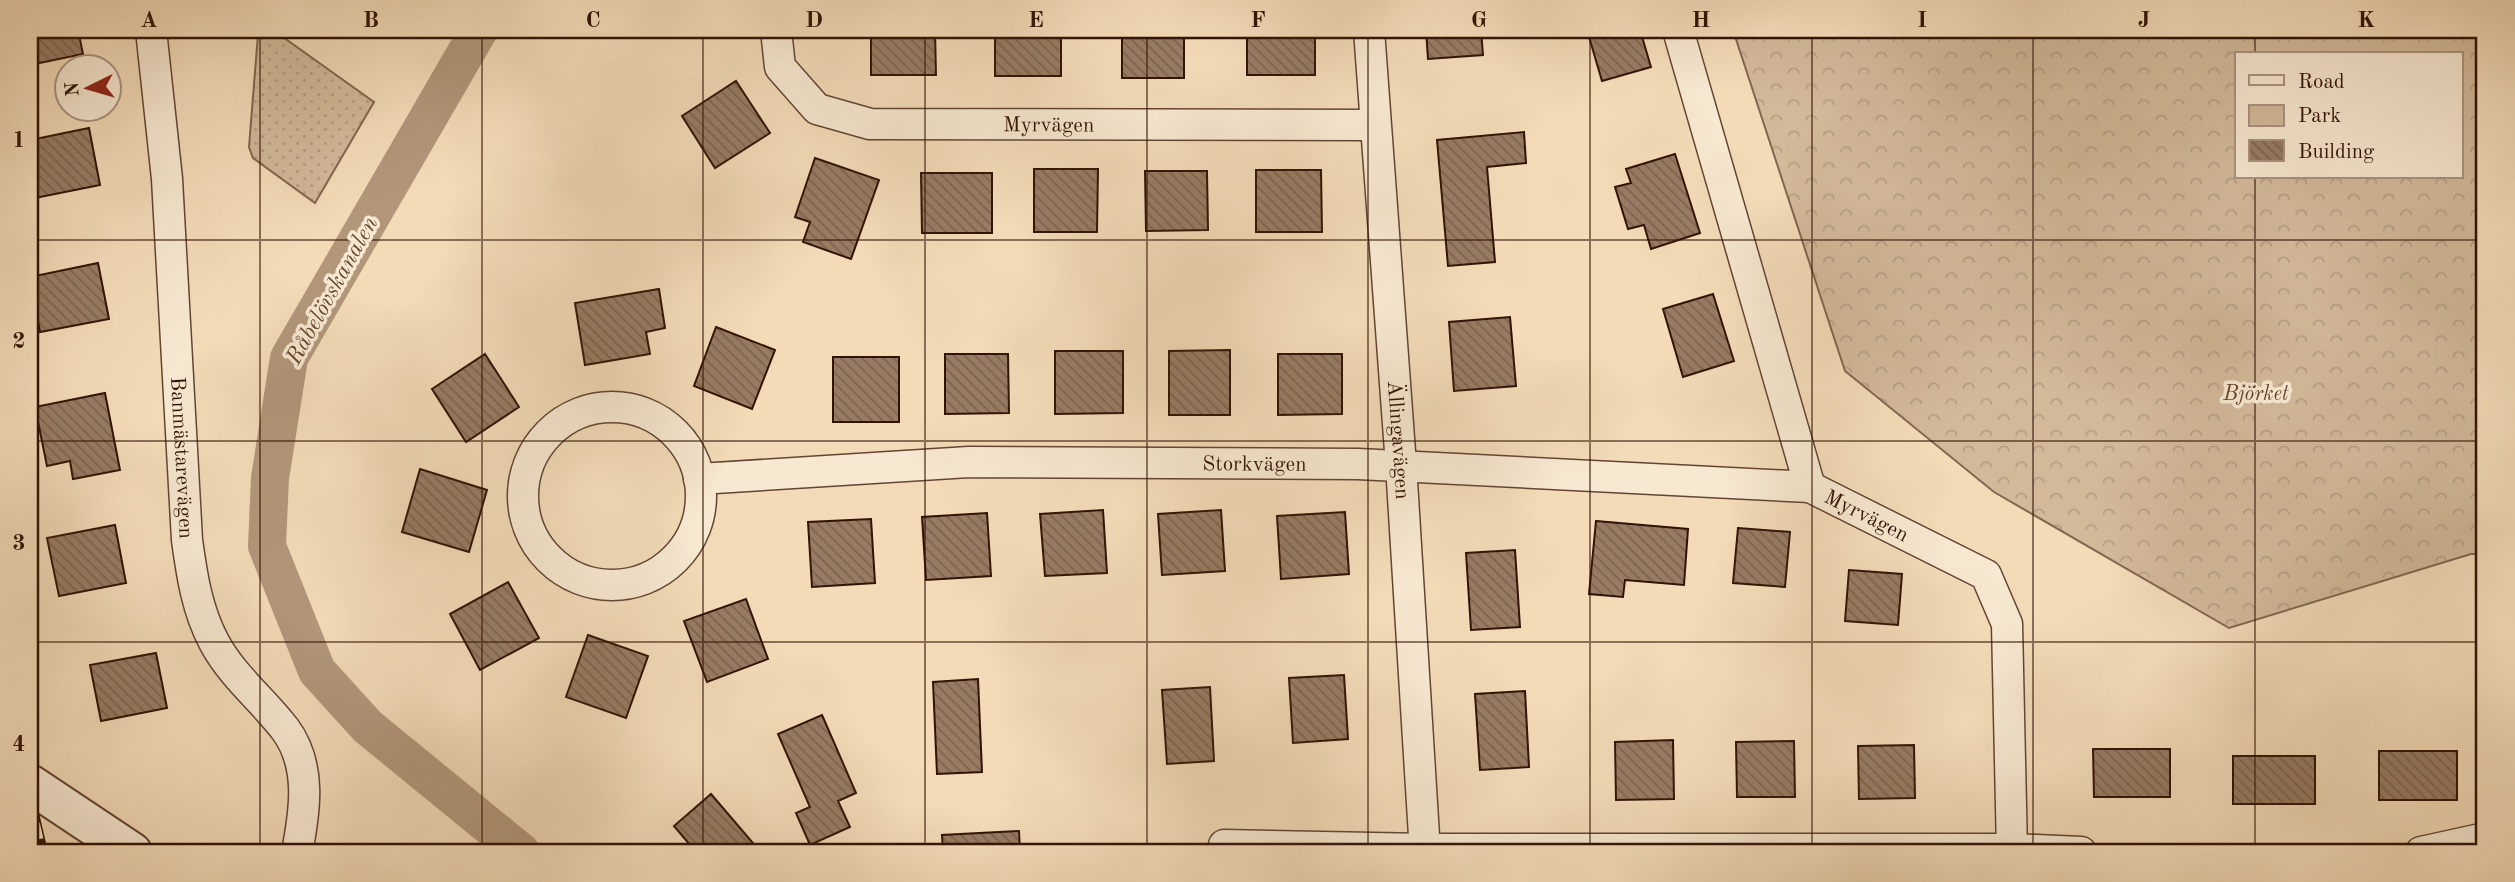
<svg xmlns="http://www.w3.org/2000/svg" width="2515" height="882" font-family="'Old Standard TT',serif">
<defs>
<pattern id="green-dots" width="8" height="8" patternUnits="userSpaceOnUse" patternTransform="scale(1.75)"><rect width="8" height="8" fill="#d2b99a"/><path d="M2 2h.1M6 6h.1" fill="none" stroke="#b59e83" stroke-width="1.8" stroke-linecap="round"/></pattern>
<pattern id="forest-crowns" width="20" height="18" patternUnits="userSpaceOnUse" patternTransform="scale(1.75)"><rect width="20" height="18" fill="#d2b99a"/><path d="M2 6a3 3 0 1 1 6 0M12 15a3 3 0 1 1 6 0" fill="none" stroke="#b59e83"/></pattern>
<pattern id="building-back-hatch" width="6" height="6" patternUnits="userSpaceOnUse" patternTransform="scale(1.75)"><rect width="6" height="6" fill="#977b63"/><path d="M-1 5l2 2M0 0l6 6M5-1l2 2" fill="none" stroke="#7c6450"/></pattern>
</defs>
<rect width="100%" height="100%" fill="#f3dbb8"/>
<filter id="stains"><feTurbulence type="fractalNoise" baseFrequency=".00286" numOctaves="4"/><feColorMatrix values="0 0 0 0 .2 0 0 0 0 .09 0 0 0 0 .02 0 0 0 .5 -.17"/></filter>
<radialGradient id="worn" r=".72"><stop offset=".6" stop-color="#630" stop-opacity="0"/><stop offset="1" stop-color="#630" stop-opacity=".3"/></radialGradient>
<path fill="url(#green-dots)" stroke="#826650" stroke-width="2" d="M261 30H273L374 102 315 203 253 158 249 147 258 34Z"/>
<path fill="url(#forest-crowns)" stroke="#826650" stroke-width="2" fill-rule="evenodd" d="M1733 30H2485V554H2471L2229 628 1994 492 1845 371ZM2237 54H2461V177H2237Z"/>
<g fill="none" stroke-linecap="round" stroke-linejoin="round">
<path stroke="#b2977b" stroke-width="38" d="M479 30 289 358 270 478 267 546 317 671 368 727 521 852"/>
</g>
<path fill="url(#building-back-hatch)" stroke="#331306" stroke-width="2" d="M30 30H78L83 54 30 65Z
M871 30H935L936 75H871Z
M995 30H1061V76H995Z
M1122 30H1184V78H1122Z
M1247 30H1315V75H1247Z
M1426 30H1481L1483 55 1428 59Z
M1587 30H1640L1651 67 1602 81Z
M736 81 770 133 715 168 682 116Z
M89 128 100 185 30 199V140Z
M1524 132 1526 163 1487 167 1495 262 1448 266 1437 140Z
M1675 154 1700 233 1651 249 1644 225 1628 229 1615 187 1631 183 1626 169Z
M815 158 879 180 851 259 803 242 810 222 795 217Z
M1034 169H1098L1097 232H1034Z
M1256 170H1321L1322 232H1256Z
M1145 171H1207L1208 230 1146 231Z
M921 173H992V233H922Z
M98 263 109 319 40 332 30 277Z
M659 289 665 328 646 332 650 354 585 365 575 303Z
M1713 294 1734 361 1683 377 1663 309Z
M1510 317 1516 386 1454 391 1449 322Z
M716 327 775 350 752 409 694 386Z
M1230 350V415H1169V351Z
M1055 351H1123V413L1055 414Z
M485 354 519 407 466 442 432 389Z
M945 354H1008L1009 413 945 414Z
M1278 354H1342V414L1278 415Z
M833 357H899V422H833Z
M105 393 120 470 73 479 70 461 47 466 35 407Z
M420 469 487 490 469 552 402 532Z
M1103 510 1107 573 1045 576 1040 514Z
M1221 510 1225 571 1162 575 1158 514Z
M1345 512 1349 574 1281 579 1277 516Z
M987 513 991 576 926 580 922 517Z
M871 519 875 583 812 587 808 522Z
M1596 521 1688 529 1684 585 1625 580 1623 597 1589 594Z
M115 525 126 583 59 596 47 538Z
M1738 528 1790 532 1785 587 1733 583Z
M1515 550 1520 627 1471 630 1466 553Z
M1849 570 1902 574 1898 625 1845 621Z
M508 582 539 638 480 670 450 614Z
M746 599 768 659 707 682 684 621Z
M588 635 648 656 626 718 566 697Z
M156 653 167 708 101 721 90 665Z
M1344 675 1348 739 1293 743 1289 678Z
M978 679 982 772 937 774 933 682Z
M1210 687 1214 761 1167 764 1162 690Z
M1525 691 1529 767 1480 770 1475 694Z
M822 715 856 793 838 801 850 827 810 845 796 813 810 807 778 734Z
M1673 740 1674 799 1616 800 1615 742Z
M1794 741 1795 797H1737L1736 742Z
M1914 745 1915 798 1859 799 1858 746Z
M2093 749H2170V797H2094Z
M2379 751H2457V800H2379Z
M2233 756H2315V804H2233Z
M711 794 758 849 755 852H696L674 826Z
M1019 831 1020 852H943L942 835Z"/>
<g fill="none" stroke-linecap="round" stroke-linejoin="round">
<g stroke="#634532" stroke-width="33">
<g id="minor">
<path id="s1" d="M151 30 167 179 187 540C192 576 197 610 214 642 232 676 262 699 285 729 312 765 305 811 297 852"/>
<path id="s2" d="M776 30 780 67 817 109 870 124 1375 125"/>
<path id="s3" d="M1369 30 1401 465 1425 852"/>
<path id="s4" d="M1678 30 1810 487 1986 575 2007 624 2012 852"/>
<circle cx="612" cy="496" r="89"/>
<path id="s5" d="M699 479 969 462 1358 464 1810 487"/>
<path d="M1224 845 1425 849H2012L2081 852"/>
<path d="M2421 852 2485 838"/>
</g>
</g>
<g stroke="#634532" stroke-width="42">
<path id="tertiary" d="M30 784 132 852"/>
</g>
<use href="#minor" stroke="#f7e8d1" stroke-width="30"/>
<use href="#tertiary" stroke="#f7e8d1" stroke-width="38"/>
<g stroke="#331306" stroke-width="8">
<path id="rail" d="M30 792 44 852"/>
</g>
<use href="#rail" stroke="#f7e8d1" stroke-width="5" stroke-dasharray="16" stroke-linecap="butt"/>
</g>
<path fill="none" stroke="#331306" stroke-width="2" stroke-opacity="0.55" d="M260 30V852M482 30V852M703 30V852M925 30V852M1147 30V852M1368 30V852M1590 30V852M1812 30V852M2033 30V852M2255 30V54M2255 177V852M30 240H2485M30 441H2485M30 642H2485"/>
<g text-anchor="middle" stroke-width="7" stroke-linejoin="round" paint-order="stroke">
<g font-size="21" fill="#331306" stroke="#f7e8d1">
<text dy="7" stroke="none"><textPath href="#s2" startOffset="327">Myrvägen</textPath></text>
<text dy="7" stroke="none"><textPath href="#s3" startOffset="411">Ällingavägen</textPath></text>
<text dy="7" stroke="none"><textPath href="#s1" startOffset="429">Banmästarevägen</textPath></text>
<text dy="7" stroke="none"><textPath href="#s5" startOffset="556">Storkvägen</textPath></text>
<text dy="7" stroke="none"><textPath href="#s4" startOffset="539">Myrvägen</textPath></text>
</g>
<g font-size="21" font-style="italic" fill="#634532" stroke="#f7e8d1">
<text x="2256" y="400">Björket</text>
</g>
<g font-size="23" font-style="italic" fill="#664835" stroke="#f7e8d1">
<text transform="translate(331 290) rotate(-61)" y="8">Råbelövskanalen</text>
</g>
</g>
<rect width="2515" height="882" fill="none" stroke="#f3dbb8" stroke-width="77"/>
<rect x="2235" y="52" width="228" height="126" fill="#f7e8d1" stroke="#a99380" stroke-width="2"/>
<rect x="2249" y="75" width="35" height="10" fill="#f7e8d1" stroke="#a99380" stroke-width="2"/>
<text x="2298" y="88" font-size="21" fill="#331306">Road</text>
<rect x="2249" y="105" width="35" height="21" fill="#d2b99a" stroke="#a99380" stroke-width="2"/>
<text x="2298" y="122" font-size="21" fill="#331306">Park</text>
<rect x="2249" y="140" width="35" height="21" fill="url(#building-back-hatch)" stroke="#a99380" stroke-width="2"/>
<text x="2298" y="158" font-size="21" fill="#331306">Building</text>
<g transform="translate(88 88) rotate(265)"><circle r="33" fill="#f7e8d1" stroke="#a99380" stroke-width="2"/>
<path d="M0-5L12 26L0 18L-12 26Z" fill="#8f2418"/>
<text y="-10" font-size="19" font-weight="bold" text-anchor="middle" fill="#331306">N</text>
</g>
<rect x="38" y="38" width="2438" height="806" fill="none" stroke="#331306" stroke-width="2.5"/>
<g font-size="23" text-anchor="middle" font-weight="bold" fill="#331306">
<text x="149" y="27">A</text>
<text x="371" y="27">B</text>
<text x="593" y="27">C</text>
<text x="814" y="27">D</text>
<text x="1036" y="27">E</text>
<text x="1258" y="27">F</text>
<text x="1479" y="27">G</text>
<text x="1701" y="27">H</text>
<text x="1922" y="27">I</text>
<text x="2144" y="27">J</text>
<text x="2366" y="27">K</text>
<text x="19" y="147">1</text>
<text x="19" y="348">2</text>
<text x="19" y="550">3</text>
<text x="19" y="751">4</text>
</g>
<rect width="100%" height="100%" filter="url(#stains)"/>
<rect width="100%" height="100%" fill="url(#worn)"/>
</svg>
